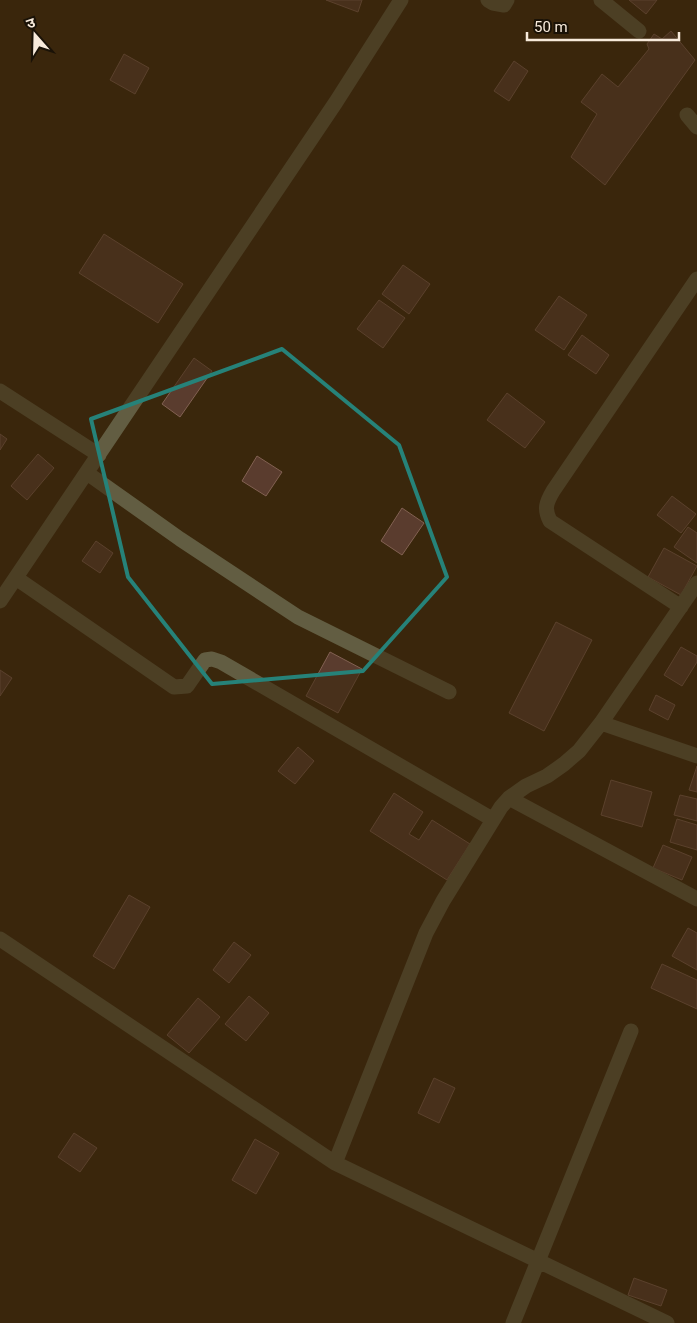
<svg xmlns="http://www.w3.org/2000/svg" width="697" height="1323" font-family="Roboto,'Noto Sans Devanagari',sans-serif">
<rect width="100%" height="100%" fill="#3a270c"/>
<path fill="#5a3c2e" stroke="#826152" d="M326 0H362L358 12Z
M629 0H657L646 14Z
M671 31 695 60 605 185 571 157 597 114 581 102 602 74 618 87 649 49 647 44 654 34 662 39Z
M124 54 149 68 135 94 110 80Z
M514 61 528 71 509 101 494 91Z
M104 234 183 284 158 323 79 273Z
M403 265 430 284 409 314 382 294Z
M559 296 587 315 564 350 535 330Z
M379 300 405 318 383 348 357 329Z
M582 335 609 355 596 374 568 355Z
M194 358 212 371 180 417 162 404Z
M507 393 545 422 525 448 487 420Z
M0 434 7 439 0 450Z
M38 454 54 468 27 500 11 486Z
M257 456 282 472 266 496 242 481Z
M672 496 696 514 681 533 657 515Z
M402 508 424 523 402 555 381 541Z
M688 527 697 533V563L674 547Z
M96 541 113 553 100 573 82 561Z
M664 548 697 566 681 595 648 577Z
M556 622 592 640 544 731 509 713Z
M681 647 697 656V662L682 686 664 675Z
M330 652 362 669 338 713 306 696Z
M0 670 12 678 0 696Z
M656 695 675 705 668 720 649 710Z
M298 747 314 761 295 784 278 771Z
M697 766V792L689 790Z
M611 780 652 792 642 827 601 815Z
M394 793 423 812 409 834 419 840 432 820 470 844 447 880 370 831Z
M680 795 697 799V821L674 815Z
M677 819 697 825V850L670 842Z
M663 845 692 857 682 880 653 868Z
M129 895 150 907 114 969 93 956Z
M688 928 697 933V970L672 956Z
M234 942 251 955 229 983 213 970Z
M662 964 697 980V1009L651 988Z
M249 996 269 1013 246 1041 225 1024Z
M198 998 220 1017 189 1053 167 1035Z
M434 1078 455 1088 439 1123 418 1113Z
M74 1133 97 1148 80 1172 58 1157Z
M255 1139 279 1153 256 1194 232 1180Z
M634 1278 667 1290 661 1306 628 1295Z"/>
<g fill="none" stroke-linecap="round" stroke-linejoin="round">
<path stroke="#625d42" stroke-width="15" d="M488 0 493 3 504 5 507 0
M601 0 639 31
M687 115 697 127
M0 391 99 455
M87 473 180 539 298 617 449 692
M16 578 174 687 187 686 205 660 212 659 221 662 492 819
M0 601 336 102 401 0
M681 607 550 521C544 509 546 503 553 491L697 279
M601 723 697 756
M509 798 697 899
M0 939 335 1163 667 1323
M335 1163 426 933 443 901 501 807 509 798 526 786 547 776 564 764 579 751 601 723 697 583
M513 1323 631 1031"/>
</g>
<path d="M0 0H697V1323H0ZM282 349 399 445 447 577 363 671 212 684 128 577 91 419Z" fill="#3a270c" fill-opacity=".55" fill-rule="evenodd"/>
<path fill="none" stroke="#268279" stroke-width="4" stroke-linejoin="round" d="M282 349 399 445 447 577 363 671 212 684 128 577 91 419Z"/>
<g transform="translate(35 35) rotate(340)" stroke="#1a1207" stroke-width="4" paint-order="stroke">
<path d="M0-4L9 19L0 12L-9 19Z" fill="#f7eadb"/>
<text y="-8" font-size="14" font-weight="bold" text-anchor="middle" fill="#f7eadb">उ</text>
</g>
<path d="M527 32v8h152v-8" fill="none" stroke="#f7eadb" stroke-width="2.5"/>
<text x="534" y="32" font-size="15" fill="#f7eadb" stroke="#1a1207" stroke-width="4" paint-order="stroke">50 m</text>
</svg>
